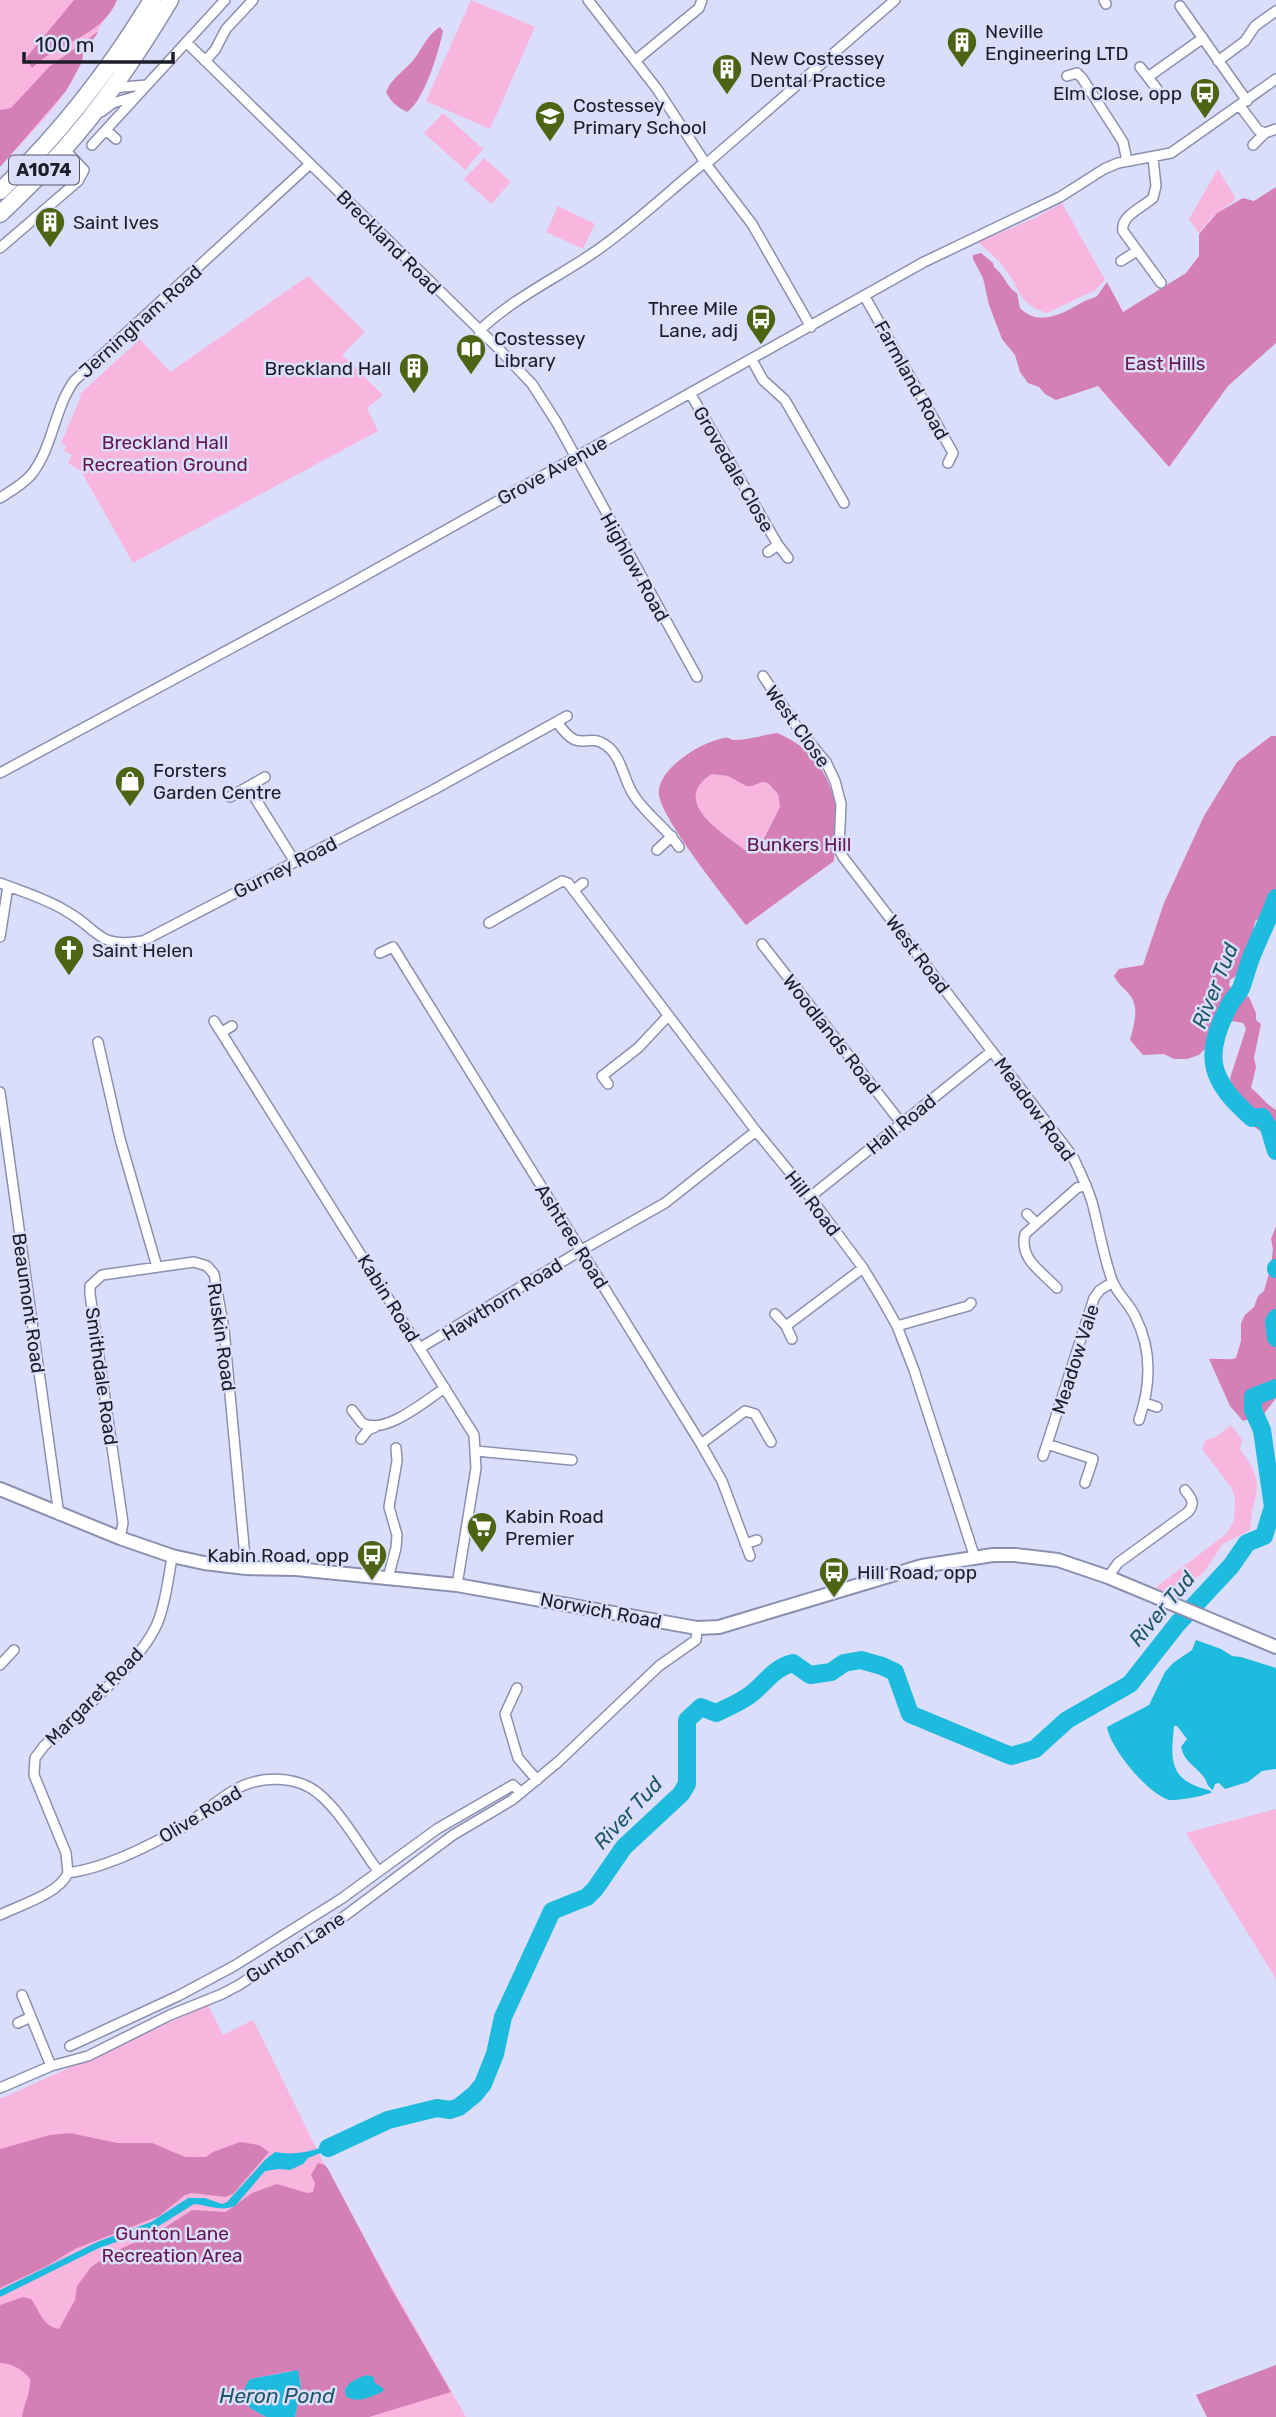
<svg xmlns="http://www.w3.org/2000/svg" width="1276" height="2417" font-family="Rubik,sans-serif">
<rect width="100%" height="100%" fill="#dbdefa"/>
<path fill="#f8b6df" d="M0 0H117L83 54C75 93 27 136 0 167Z
M471 0 535 27 490 129 426 101Z
M443 113 483 149 465 170 424 133Z
M484 158 511 182 491 204 464 179Z
M1218 169 1235 197 1234 201 1213 216 1199 233 1189 219Z
M1062 203 1105 280 1095 290 1047 313C1020 305 1020 290 1006 270 999 259 987 251 978 242L1035 218Z
M558 206 595 224 583 249 546 232Z
M308 276 365 332 342 355 383 395 367 408 378 431 133 563 81 471 68 463 72 455 64 451 66 447 61 443 81 396 79 395 140 339 170 372Z
M712 774 728 776 746 786H752L762 782 768 783 778 794 780 807 759 846 752 852 745 850C722 833 669 801 712 774Z
M1231 1425 1242 1440 1240 1449C1256 1471 1261 1482 1253 1507 1251 1514 1252 1523 1250 1530L1223 1544 1204 1572 1193 1581 1185 1580 1179 1584 1177 1597 1155 1588 1226 1534 1234 1521 1235 1497 1231 1487 1202 1449 1206 1440 1216 1437Z
M1276 1809V1979L1186 1833Z
M208 2005 223 2035 253 2020 339 2194 466 2417H0V2099Z"/>
<path fill="#d57fb7" fill-rule="evenodd" d="M74 0H117C103 36 57 43 32 68L26 58Z
M440 27 443 31C439 51 424 101 407 112 397 107 391 102 386 92 392 77 406 70 415 58 423 47 428 34 440 27Z
M99 31 83 54 82 62 66 91 0 167V110L11 108 49 67Z
M1276 187V343L1228 386 1169 467 1098 386 1056 400 1045 394 1039 387 1028 383 1020 372 1015 355 1002 339 989 305 983 278 973 259V255L981 253 993 263 994 267C1004 274 1007 288 1017 293L1020 308C1039 327 1062 314 1081 303 1086 300 1092 299 1097 296 1100 292 1104 286 1107 282L1123 312 1186 273 1199 256V234L1217 213 1243 198 1254 201Z
M777 733C810 746 832 775 836 812 838 827 834 845 834 861L746 925C728 902 662 820 659 795 656 769 701 742 724 738 731 737 727 739 734 740 747 740 763 735 777 733ZM712 774 728 776 746 786H752L762 782 768 783 778 794 780 807 760 846 752 852 745 850C722 833 669 801 712 774Z
M1271 736H1276V916L1256 920C1252 929 1254 934 1253 943 1252 951 1246 959 1245 970L1230 980 1229 985 1232 989 1249 997 1256 1013V1020L1261 1024 1254 1058 1256 1067 1251 1088C1261 1096 1265 1103 1276 1110V1142L1237 1115 1230 1078 1246 1029 1243 1023 1232 1021 1199 1055 1187 1059H1174L1164 1054 1143 1055 1130 1040C1134 1025 1140 1006 1129 994 1123 987 1118 984 1114 976L1119 969 1143 965 1164 903 1204 816 1237 762Z
M1276 1226V1398L1264 1414 1243 1421 1230 1406 1209 1359C1218 1358 1228 1361 1236 1358L1241 1341V1323L1245 1315 1254 1307 1258 1296 1264 1291 1271 1266 1273 1249 1271 1239Z
M70 2133 117 2143H152L185 2157H206L213 2152 240 2142 259 2145 269 2152 233 2194 225 2197 192 2193 185 2195 159 2216 75 2249 47 2266 0 2288V2149L50 2135Z
M318 2163 325 2165 328 2169 392 2290 451 2392 369 2417H295L301 2387 300 2378 290 2371 250 2379 246 2402 250 2408 266 2417H22C24 2403 31 2393 30 2379 23 2369 12 2364 0 2363V2305L23 2297 31 2299C40 2311 42 2326 59 2329L75 2300 77 2286 91 2267 114 2252 161 2230 192 2210 226 2212 252 2193 277 2184 307 2193 313 2192 315 2183 311 2175Z
M1276 2365V2417H1207L1196 2395Z"/>
<path fill="#1dbbde" d="M1196 1640 1221 1649 1232 1656 1241 1657 1276 1668V1769L1262 1771 1248 1782 1225 1789 1219 1783 1215 1784 1213 1790C1206 1786 1208 1782 1203 1776 1194 1765 1184 1761 1181 1747L1187 1739 1177 1726H1174C1172 1751 1167 1775 1196 1786 1202 1789 1206 1788 1212 1792 1206 1796 1176 1801 1169 1800 1148 1794 1110 1748 1107 1727L1149 1705 1165 1672 1173 1663 1192 1650Z
M348 2139 341 2145 308 2158 303 2164 290 2170 279 2169 265 2171 235 2206C221 2212 208 2205 194 2204L154 2229 99 2248 0 2297V2290L97 2242 151 2222 188 2198H205L222 2204 227 2202 265 2160 275 2152C290 2155 305 2153 320 2148 330 2144 338 2140 348 2139Z
M298 2370 301 2387 295 2417H266L250 2408C244 2399 242 2388 250 2379Z
M367 2375 374 2377V2382L384 2389 382 2392C371 2397 357 2404 346 2396L345 2389C351 2381 357 2378 367 2375Z"/>
<g fill="none" stroke-linecap="round" stroke-linejoin="round">
<path stroke="#1dbbde" stroke-width="18" d="M1276 898C1269 919 1259 937 1251 958 1247 968 1245 978 1241 988 1238 995 1232 999 1229 1006 1202 1057 1210 1081 1252 1118L1262 1117 1269 1128 1276 1151
M1276 1268V1269
M1276 1318 1274 1322 1276 1338
M328 2148 388 2120 437 2108 450 2110 459 2107 475 2094 483 2084 495 2054 503 2017 552 1911 587 1897 595 1889 624 1847 681 1794 687 1784V1720L701 1707 716 1713C727 1708 738 1703 747 1697 764 1686 772 1668 793 1663L810 1675 831 1672 844 1663 861 1660 882 1666 895 1672 910 1714 1011 1756 1035 1749 1067 1720 1130 1684 1178 1623 1231 1566 1247 1543 1264 1536 1273 1507 1262 1430 1253 1410V1397L1276 1388"/>
<g stroke="#8c90b0" stroke-width="12">
<path id="street" d="M588 0 657 89 706 164 752 224 811 327
M1104 0 1106 4
M1180 6 1247 101
M186 42 497 347 532 384 557 423 697 677
M636 60 699 8 702 0
M205 61 215 50 226 29 253 0
M1218 61 1245 41 1255 26 1276 11
M1140 67 1157 89
M1067 76 1077 73 1082 78 1123 142 1127 161
M1148 77 1203 38
M112 88 147 85
M1240 106 1258 130 1265 133 1253 145
M101 112 113 103 137 96
M106 130 116 139
M1265 133 1276 129
M92 145 225 0
M1153 158 1156 186 1153 198C1143 207 1120 216 1123 231L1161 283
M706 164 895 0
M0 248 78 181 84 170 64 149
M1121 261 1137 251
M865 297 953 453 948 463
M479 331C513 298 557 278 596 251 635 224 668 192 705 162
M752 360 763 380 785 400 844 503
M690 393 778 545 788 558
M0 498C11 491 22 485 31 475 53 448 54 409 74 381L310 164
M768 552 778 545
M763 676 797 727 826 762 835 781 841 804 839 849 843 857 1073 1157C1080 1172 1087 1186 1092 1202 1099 1228 1103 1255 1112 1280 1117 1294 1129 1303 1135 1316 1152 1349 1151 1385 1139 1420
M557 722C581 757 586 730 607 746 621 756 624 780 633 794 645 814 666 827 679 847
M0 773 339 590 924 262 1060 197 1104 169 1118 163 1171 153 1276 79
M248 787 295 862
M230 797 265 777
M657 850 672 836
M0 883C23 892 45 898 66 911 100 930 97 949 143 941L433 790 567 716
M574 890 583 883
M489 923 562 881 568 883 756 1131 810 1197 863 1268 883 1301 897 1326 914 1370 975 1558
M0 937 8 886
M762 944 902 1124
M380 953 393 947 701 1444 722 1481 750 1556
M214 1021 474 1435 476 1468 457 1585
M222 1032 232 1026
M98 1042 120 1139 157 1267
M608 1084 602 1076 638 1048 668 1016
M0 1092 59 1515
M810 1197 992 1051
M1027 1214 1036 1223
M1057 1288C1041 1271 1019 1259 1025 1234L1077 1188 1086 1185
M775 1314 786 1326
M897 1326 968 1306 971 1303
M792 1339 786 1326 863 1268
M420 1348 580 1251 665 1203 756 1131
M1145 1403 1157 1407
M352 1410 362 1423C385 1436 426 1400 445 1388
M361 1439 368 1430 375 1427
M701 1444 745 1411 755 1414 771 1442
M476 1451 572 1460
M1043 1456 1047 1444
M1085 1483 1093 1459 1047 1444 1094 1298 1100 1290 1113 1282
M120 1538 123 1523 90 1294V1286L102 1275 194 1262 207 1266 214 1274 224 1329 246 1568
M745 1544 757 1540
M1108 1577 1118 1563 1188 1512C1196 1503 1191 1498 1185 1490
M388 1578 396 1548 397 1535 389 1507 397 1461 396 1448
M0 1665 14 1650
M517 1688 505 1714 518 1758 537 1780
M68 1873 66 1853 34 1775 35 1758 44 1746C76 1715 145 1660 159 1619 166 1599 169 1577 172 1556
M0 1915C20 1905 59 1894 68 1873 104 1868 140 1850 172 1833 196 1821 215 1800 238 1788 263 1775 298 1776 319 1794 341 1812 361 1848 378 1871
M22 1995 51 2066
M18 2023 31 2017
M70 2046 178 1996 234 1966 341 1899 437 1829 513 1785 521 1793
M0 2088 51 2066 88 2056 170 2015 222 1994 239 1985 346 1915 453 1835 512 1800 558 1762 659 1666 696 1640 697 1628"/>
</g>
<g stroke="#8c90b0" stroke-width="16">
<path id="secondary" d="M0 1489 120 1538 172 1556 204 1563 246 1568 296 1569 457 1585 697 1628 719 1627 922 1566 993 1555H1015L1058 1560 1108 1577 1276 1647"/>
</g>
<g stroke="#8c90b0" stroke-width="19">
<path id="highway" d="M0 191C60 134 109 71 152 0
M0 214C22 193 44 172 64 149 105 103 139 52 170 0"/>
</g>
<use href="#street" stroke="#fff" stroke-width="9"/>
<use href="#secondary" stroke="#fff" stroke-width="12"/>
<use href="#highway" stroke="#fff" stroke-width="16"/>
</g>
<defs>
<g id="building-pin" transform="scale(1.575)"><path d="M0 17L-7.5 6A9.5 9.5 0 1 1 7.5 6Z" fill="#4c6413" stroke="#dbdefa"/><path d="M-4-6H4V6H1V3H-1V6H-4ZM-2.5-4.3h1.7v1.8h-1.7ZM.8-4.3h1.7v1.8H.8ZM-2.5-1h1.7V.8h-1.7ZM.8-1h1.7V.8H.8Z" fill="#fff"/></g>
<g id="bus-pin" transform="scale(1.575)"><path d="M0 17L-7.5 6A9.5 9.5 0 1 1 7.5 6Z" fill="#4c6413" stroke="#dbdefa"/><path d="M-5-6H5V4H4V6H2V4H-2V6H-4V4H-5ZM-3.5-4V0h7V-4ZM-3.5 1.2v1.5H-2V1.2ZM2 1.2v1.5H3.5V1.2Z" fill="#fff"/></g>
<g id="school-pin" transform="scale(1.575)"><path d="M0 17L-7.5 6A9.5 9.5 0 1 1 7.5 6Z" fill="#4c6413" stroke="#dbdefa"/><path d="M0-5L7-2L0 1L-7-2ZM-4 1L0 2.5L4 1V4Q0 6-4 4Z" fill="#fff"/></g>
<g id="library-pin" transform="scale(1.575)"><path d="M0 17L-7.5 6A9.5 9.5 0 1 1 7.5 6Z" fill="#4c6413" stroke="#dbdefa"/><path d="M-6-4Q-3-5.5-.7-3.5V5Q-3 3-6 4ZM6-4Q3-5.5 .7-3.5V5Q3 3 6 4Z" fill="#fff"/></g>
<g id="shop-pin" transform="scale(1.575)"><path d="M0 17L-7.5 6A9.5 9.5 0 1 1 7.5 6Z" fill="#4c6413" stroke="#dbdefa"/><path d="M-5-2.5h2.3a2.7 3.5 0 0 1 5.4 0H5L5.5 6h-11ZM-1.5-2.5h3a1.5 2.3 0 0 0-3 0Z" fill="#fff"/></g>
<g id="church-pin" transform="scale(1.575)"><path d="M0 17L-7.5 6A9.5 9.5 0 1 1 7.5 6Z" fill="#4c6413" stroke="#dbdefa"/><path d="M-1.2-6h2.4v3.5h3.3v2.4h-3.3V6h-2.4V-.1h-3.3v-2.4h3.3Z" fill="#fff"/></g>
<g id="supermarket-pin" transform="scale(1.575)"><path d="M0 17L-7.5 6A9.5 9.5 0 1 1 7.5 6Z" fill="#4c6413" stroke="#dbdefa"/><path d="M-6-5.5h2.5l.6 2H6L4.5 2H-2.5L-4.4-4H-6ZM-1.5 3.2a1.3 1.3 0 1 0 .1 0ZM3 3.2a1.3 1.3 0 1 0 .1 0Z" fill="#fff"/></g>
</defs>
<g fill-rule="evenodd">
<use href="#building-pin" x="962" y="42"/>
<use href="#building-pin" x="727" y="69"/>
<use href="#bus-pin" x="1205" y="93"/>
<use href="#school-pin" x="550" y="116"/>
<use href="#building-pin" x="50" y="222"/>
<use href="#bus-pin" x="761" y="319"/>
<use href="#library-pin" x="471" y="349"/>
<use href="#building-pin" x="414" y="368"/>
<use href="#shop-pin" x="130" y="781"/>
<use href="#church-pin" x="69" y="950"/>
<use href="#supermarket-pin" x="482" y="1527"/>
<use href="#bus-pin" x="372" y="1555"/>
<use href="#bus-pin" x="834" y="1572"/>
</g>
<g text-anchor="middle" stroke-width="5" stroke-linejoin="round" paint-order="stroke">
<rect fill="#dbdefa" stroke="#555768" stroke-width="2" x="9" y="155.5" width="70" height="29" rx="5"/>
<g font-size="18" font-weight="bold" fill="#1c1d29">
<text x="44" y="176">A1074</text>
</g>
<g font-size="19" fill="#1c1d29" stroke="#dbdefa" text-anchor="start">
<text x="985" y="38">Neville<tspan x="985" dy="22">Engineering LTD</tspan></text>
<text x="750" y="65">New Costessey<tspan x="750" dy="22">Dental Practice</tspan></text>
<text x="1182" y="100" text-anchor="end">Elm Close, opp</text>
<text x="573" y="112">Costessey<tspan x="573" dy="22">Primary School</tspan></text>
<text x="73" y="229">Saint Ives</text>
<text x="738" y="315" text-anchor="end">Three Mile<tspan x="738" dy="22">Lane, adj</tspan></text>
<text x="494" y="345">Costessey<tspan x="494" dy="22">Library</tspan></text>
<text x="391" y="375" text-anchor="end">Breckland Hall</text>
<text x="153" y="777">Forsters<tspan x="153" dy="22">Garden Centre</tspan></text>
<text x="92" y="957">Saint Helen</text>
<text x="505" y="1523">Kabin Road<tspan x="505" dy="22">Premier</tspan></text>
<text x="349" y="1562" text-anchor="end">Kabin Road, opp</text>
<text x="857" y="1579">Hill Road, opp</text>
</g>
<g font-size="19" fill="#1c1d29" stroke="#dbdefa">
<text transform="translate(389 242) rotate(45)" y="7">Breckland Road</text>
<text transform="translate(140 321) rotate(-42)" y="7">Jerningham Road</text>
<text transform="translate(912 380) rotate(61)" y="7">Farmland Road</text>
<text transform="translate(734 469) rotate(60)" y="7">Grovedale Close</text>
<text transform="translate(552 470) rotate(-29)" y="7">Grove Avenue</text>
<text transform="translate(635 567) rotate(61)" y="7">Highlow Road</text>
<text transform="translate(798 726) rotate(54)" y="7">West Close</text>
<text transform="translate(285 867) rotate(-27)" y="7">Gurney Road</text>
<text transform="translate(918 954) rotate(53)" y="7">West Road</text>
<text transform="translate(832 1034) rotate(52)" y="7">Woodlands Road</text>
<text transform="translate(1035 1109) rotate(54)" y="7">Meadow Road</text>
<text transform="translate(901 1124) rotate(-39)" y="7">Hall Road</text>
<text transform="translate(813 1203) rotate(52)" y="7">Hill Road</text>
<text transform="translate(572 1236) rotate(58)" y="7">Ashtree Road</text>
<text transform="translate(389 1298) rotate(58)" y="7">Kabin Road</text>
<text transform="translate(502 1299) rotate(-32)" y="7">Hawthorn Road</text>
<text transform="translate(29 1303) rotate(82)" y="7">Beaumont Road</text>
<text transform="translate(222 1337) rotate(82)" y="7">Ruskin Road</text>
<text transform="translate(1075 1359) rotate(-72)" y="7">Meadow Vale</text>
<text transform="translate(102 1376) rotate(82)" y="7">Smithdale Road</text>
<text transform="translate(601 1610) rotate(11)" y="7">Norwich Road</text>
<text transform="translate(94 1696) rotate(-45)" y="7">Margaret Road</text>
<text transform="translate(200 1814) rotate(-31)" y="7">Olive Road</text>
<text transform="translate(295 1947) rotate(-33)" y="7">Gunton Lane</text>
</g>
<g font-size="19" fill="#63164d" stroke="#dbdefa">
<text x="1165" y="370">East Hills</text>
<text x="165" y="449">Breckland Hall<tspan x="165" dy="22">Recreation Ground</tspan></text>
<text x="799" y="851">Bunkers Hill</text>
<text x="172" y="2240">Gunton Lane<tspan x="172" dy="22">Recreation Area</tspan></text>
</g>
<g font-size="21" font-style="italic" fill="#1e5866" stroke="#dbdefa">
<text transform="translate(1215 986) rotate(-68)" y="7">River Tud</text>
<text transform="translate(1162 1609) rotate(-50)" y="7">River Tud</text>
<text transform="translate(628 1813) rotate(-47)" y="7">River Tud</text>
<text x="277" y="2403">Heron Pond</text>
</g>
</g>
<path d="M24 52v10h149v-10" fill="none" stroke="#1c1d29" stroke-width="3.5"/>
<text x="35" y="52" font-size="21" fill="#1c1d29" stroke="#dbdefa" stroke-width="5" paint-order="stroke">100 m</text>
</svg>
